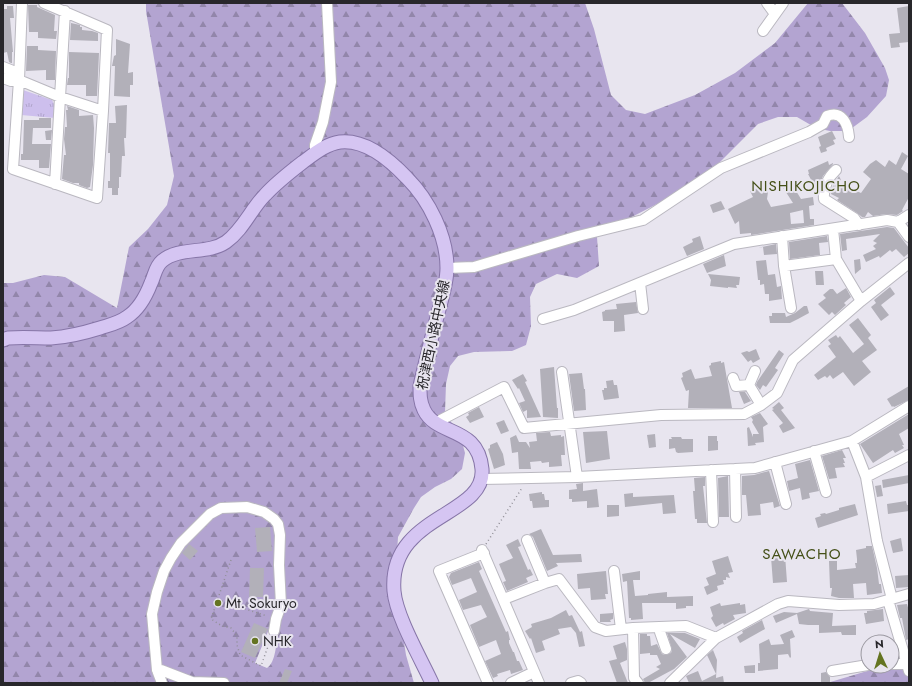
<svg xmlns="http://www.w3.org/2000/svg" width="912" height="686" font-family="Jost,'Noto Sans JP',sans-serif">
<defs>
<pattern id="grass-tufts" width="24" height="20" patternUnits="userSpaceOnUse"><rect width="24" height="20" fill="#cdbfed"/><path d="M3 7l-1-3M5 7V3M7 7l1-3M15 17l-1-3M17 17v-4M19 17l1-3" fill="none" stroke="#b0a4cb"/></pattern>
<pattern id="forest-firs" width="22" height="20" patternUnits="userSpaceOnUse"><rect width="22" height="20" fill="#b3a4d1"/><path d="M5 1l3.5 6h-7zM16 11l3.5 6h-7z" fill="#9286aa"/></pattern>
</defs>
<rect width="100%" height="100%" fill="#e8e5ef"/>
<path fill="url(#grass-tufts)" d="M23 90 52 100 55 106V118L21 115Z"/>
<path fill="url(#forest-firs)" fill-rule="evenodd" d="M146 3H585L594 29 611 95 626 110 645 114 695 95 735 73 775 43 808 3H842L865 33 885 68 889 80 886 96 867 117 848 131H830L816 128 797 117H778L758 124 700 182 616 225 597 237 599 266 577 278 557 274 536 284 530 297 531 326 526 345 512 351 474 352 458 356 450 366 446 384 445 412 461 438 465 453 462 469 451 479 435 487 421 497 414 508 398 537 396 570 398 604 406 655 414 683H3V283H13L44 275 65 277 117 308 129 247 148 229 167 205 174 176 146 11ZM269 629 278 633C276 643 276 662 267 668L255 663Z
M909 659V683H827L884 666H892Z"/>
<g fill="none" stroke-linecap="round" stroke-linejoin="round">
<path stroke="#706685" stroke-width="2.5" d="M164 675 168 683"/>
</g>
<path fill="#b2b0b9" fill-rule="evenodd" d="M28 5H37V7L55 15 54 31H57L56 39 38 38V32H29Z
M7 6H13L14 18H10L13 52H12V63H11L9 62 7 52 3 53V9H7Z
M909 6V42L899 43 900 47 891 48 889 34 900 33 897 8Z
M71 23 80 25V27H82V30L92 31 98 33V41L70 40Z
M116 39 130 44 128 73 133 72V85H130V97L114 96 115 66H112L114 56 116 55Z
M27 46H38V50L56 51 55 80H46V70L26 71Z
M69 52 99 53 97 96H86V85H67L68 78H69Z
M127 105 126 138H124L125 156H122L121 177H119V188H118V195H112V188H108V181H110V153H108L109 123H116L115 106Z
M67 106 79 110V116L93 115 94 128 93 165 90 187 87 188 79 185V183H73L62 179 64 155H66L64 139 65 127H67L66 110H68Z
M39 118H51V128H33L32 144H51L49 168H39V160H21V154H23L24 120H39Z
M52 130 51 140H46L45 131Z
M832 131 836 139 833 140 835 144 826 148 827 151 821 153 819 147 821 146 818 137Z
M902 152 908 156 901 169 909 174V197L902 210 903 211 897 215 886 214 873 216 868 212 865 217H862L857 213 837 200 839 198 831 194 833 186 839 176 841 180 837 182 861 193 871 179 863 172 870 164 876 160 885 167 889 160 896 165Z
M828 161 829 165 833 163V164L823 176 818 189 815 187 808 174H809L808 170Z
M790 181 801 199 813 197 814 205 809 206 810 219H814V225L751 235V233L740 234 739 221 735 224 728 209 753 197 750 191 765 185 768 192 767 199 771 207 793 203 782 186ZM803 210 804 223 791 224 790 213Z
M721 201 725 209 713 213 710 205Z
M887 227 894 228 909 248V253L904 257 896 249 892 252 890 250 880 258 879 256 866 262 863 255 876 249 873 246 877 243 873 241 880 234 846 239 847 250 842 251 840 234Z
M700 236 704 249 687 256 683 247 693 242 692 239Z
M827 236 828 242 819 243 820 255 790 259 789 242Z
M776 244 777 254 764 255 763 247 757 248Z
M724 255 726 266 707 273 703 264Z
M860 259 861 269 855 274 854 260Z
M766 260 768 275 775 274 777 287 781 286 782 299 769 301V294H765L764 284 760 285V280H758L756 261Z
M815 271H823L824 285H816Z
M708 274 740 277 739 285H736L737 288 728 287V288L710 286 711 280Z
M890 287 895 294 881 305 889 315 881 321 871 307 876 303 874 300Z
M846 288 851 297 844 303 846 305 835 315 832 312 829 315 818 304 826 298 823 295 830 289H833L837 294Z
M636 302 638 313 624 315 625 331 614 332V321H603L602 312 605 311V310L617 309 616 304Z
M804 306H807L809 313 798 319 790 323H770L769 316H772V313H785L786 317 795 313Z
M858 318 871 335 868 338 877 350 862 361 871 372 854 386 843 372 833 379 830 375 827 378 825 376 818 380 814 375 836 357 828 346 831 344 828 340 836 335 838 338 840 336 853 353 864 344 849 325Z
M756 349 760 359 753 363 751 360 748 362 741 353 747 351 749 352Z
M779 350 784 354 775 368 778 370 766 387 763 385 760 390 756 385 757 382Z
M721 361V363L724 362 732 408H688L689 390 686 391 681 378 683 377 682 373 691 369 695 379 712 376 709 366 711 365V363Z
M554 367 557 408H558V418L543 417 540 369Z
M582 373 584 389H585L586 410 574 411 569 374Z
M523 374 527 381 525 382 541 417 527 418V410L523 412 519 403 525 401 519 388 518 389 512 380Z
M613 380 614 385H617L619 398 604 400 602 390H604V388H607L606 381Z
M909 386V400L894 407 893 406 892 407 887 399Z
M739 392H745L751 401 744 404Z
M779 402 784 408 781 410 795 428 783 433 779 426 783 423 772 410 774 409 772 408Z
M479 407 484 417 470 423 466 417 469 415 468 413Z
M760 413 768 424 763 427 764 442 755 443 756 445 748 446 747 428 749 427 753 437V434H759L752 422 753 420 751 417Z
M909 414V428L899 434 904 445H902L904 448 895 453 893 450 873 463 860 444Z
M504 420 509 431 501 434 496 423Z
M607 431 610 459 586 463 583 432Z
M550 432 551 436 561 435V437L564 436 565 455H561L562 466 549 467V462L542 463 541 461 530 462 531 469H519L518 452 512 453 510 438 516 435 519 442H526L530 448 529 442 537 441 536 433Z
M655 434 656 447 649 448 647 435Z
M708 436H717V441H718V450L708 451Z
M671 437H681L682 439H693V452L678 453 676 452 675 448 669 449V439H672Z
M497 442 503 454 505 465 494 469 488 449 490 448V445Z
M842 450 846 458H843L845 463H843L845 467 835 468 837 478 829 479 822 456Z
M810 460 819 491 809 493 810 498 802 500 800 488 789 491 787 481 798 478 795 464Z
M769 471 780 506 774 508 773 502 760 504 761 515 748 516 746 495H742V476L754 475Z
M909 475V483L883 488 882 480Z
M728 476 729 517H719L718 478Z
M705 477V486H703L707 523H697V519H695L693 491H695L694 478Z
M583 483V491L597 489 599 507 587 508V501L572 502V499H569V490L577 489 576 484Z
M881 485 883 496 877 497 875 486Z
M542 492V494H544L545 500H549V507L533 508 532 501H530L529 494Z
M633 493V497L674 495 676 513 663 514 662 503 625 507 624 494Z
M906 501 907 505H909V511L888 514 887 504Z
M855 504 858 515 818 528 815 518 821 516 820 514 825 513 826 514 839 510V508Z
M607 505H619V516L607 517Z
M270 527 272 551 257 552 255 528Z
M541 529 553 555 581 554 582 562 556 563 558 566 547 571 533 537 529 534Z
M901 538 903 551 893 553 890 541Z
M518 539 521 546 518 547 528 570 530 569 533 575 526 578 528 582 507 591 503 582 506 581 499 564 513 558 506 545Z
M189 544 198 551 190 560 182 553Z
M866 546H872L877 568 879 584H881L882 593 867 595 866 583 853 584 854 598H839L831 596 832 588H830L829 561H837V570L856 568 855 563H857V559L856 550 866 548Z
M775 555H785L787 582 773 583 771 557H775Z
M728 556 733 572 728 573 730 578 726 577V580H723L724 584 717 586 718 590 707 595 704 587 709 585 706 578 716 574 712 561Z
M479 562 482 569 479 571 506 632 508 631 510 640H509V643L513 652H514L517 661H519L523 670 511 674 510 670 497 674 498 676 493 678 485 661 501 654 496 640 479 647 470 625 487 617 481 605 463 610 459 600 477 592 471 578 452 585 449 577 451 573Z
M250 568H264L263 597H249Z
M606 571 608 594H605L606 599 591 600 590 588 578 589 577 574Z
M640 571V580H633L635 596 648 595V594L667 592V597L693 596V606H686V608L676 609V603H642L643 619 631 620V618H629L627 581 623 582 622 574Z
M909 575V587L896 588 895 576Z
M720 603 721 606 740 603V605L745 604 746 613 733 615 735 619 724 625 723 623 716 627 711 618 713 616 710 607Z
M907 604 909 611V639L906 640 902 618H900L897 605Z
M809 609 810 611 833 613 832 626 856 625V635H842L841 632 819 633V625H808L799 624 797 614 776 623 773 616 784 612 797 613Z
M883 609 884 621 866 624 864 613H867V611Z
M566 610 569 616 572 615 580 632 582 631 585 646 579 647 576 633 571 627 558 629 560 634 542 641 545 650 536 653 531 638 530 639 525 631 532 627 531 624 551 618Z
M613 613V619L610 620 611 622H600V614Z
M762 620 765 629 740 643 737 637 743 633 742 631Z
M254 623 268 629 255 658 241 652Z
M792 630 795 637 790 639 791 657 790 658 788 654 778 655V669L758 671V663H760L759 644 769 639 771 645 784 644 780 635Z
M667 633H685L700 639 695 648 670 634 687 657 674 669 648 683H645L643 679 660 669 656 667 661 664 657 655H650V653L640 654V634H647V636H650L651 646 657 644 662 654 665 655 671 653 672 650Z
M625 642 627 649V660L620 663 628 683H617L609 661 617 659 613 646Z
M713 650 717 660 716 678 723 676 724 683H689L686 676 698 671 702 681 716 674 707 655Z
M755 665V673H745L744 666Z
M285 669 292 671 287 683H279Z
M826 672 830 677V683H821V673Z"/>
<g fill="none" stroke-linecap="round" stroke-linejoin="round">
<g stroke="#bab8c0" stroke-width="12">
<path id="minor" d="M22 3 19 80 13 169 97 198 103 111 107 30 44 3
M767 3 775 14
M763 31 783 3
M3 67 13 71 19 80 60 97 103 111
M3 78 11 81 19 80
M315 154V145L323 122 331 82 327 3
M836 170C828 177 823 188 824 199L854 218 859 225
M55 184 65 11
M898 222 909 215
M833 229 836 259
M782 236 784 266 791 308
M784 266 836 259 861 301
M447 268 474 267 578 236 643 220 721 168 809 132 823 124 827 116C842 110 848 124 849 137
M640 283 643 309
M543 319 574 310 734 244 887 220 898 222 909 237
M562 372 577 477
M733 378 736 386 749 385 755 371
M749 385 761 405
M435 423 504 387 524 428 661 415 744 414 761 405 777 393 793 360 861 301 909 263
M852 441 866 477
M814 451 826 492
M775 462 786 504
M735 469 736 517
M711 470 713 522
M480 479 577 477 755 468 852 441 909 406
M527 540 545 583
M482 550 539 683
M484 553 439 571 488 683
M614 571 621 629
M504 599 545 583 559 579 595 627 606 631 633 628 686 626 716 638 778 604 788 601 839 605 874 604 909 594
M892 599 877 541 866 477 909 455
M888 600 909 671
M661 627 660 632 666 649
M633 628 634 678 638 683
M892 664H907
M157 670H161L192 682 224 683
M832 671 868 665
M162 683 157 670 152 614 157 592 164 571 171 558 181 543 210 514 221 508 247 507 264 512 274 519 278 524 280 535 279 565 281 605 276 619 274 631
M511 683 534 672
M571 683 578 681 581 683
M670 683 716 638"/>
</g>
<g stroke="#8675a7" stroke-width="15">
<path id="major" d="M3 340 8 338C23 337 37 338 51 338 68 337 84 333 100 328 109 325 119 323 127 317 138 310 146 296 151 283 155 275 155 267 162 261 180 246 207 255 226 242 243 230 251 209 265 195 276 183 290 172 303 162 314 154 326 144 340 142 366 139 391 161 407 178 429 200 447 236 447 268 447 284 441 301 437 317 431 340 425 363 420 386 420 395 420 402 424 410 437 437 478 425 482 469 486 517 388 514 394 591 396 616 421 659 432 683"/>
</g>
<path stroke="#918f97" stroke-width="1.5" stroke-dasharray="1 3" stroke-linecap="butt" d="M486 544 522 488
M231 560 211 619 222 626 231 628 237 636V645L240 655 261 666 271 638
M218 600 267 616"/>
<use href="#minor" stroke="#fff" stroke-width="10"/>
<use href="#major" stroke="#d5c5f2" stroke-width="13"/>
</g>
<g fill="#647421" stroke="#e8e5ef" stroke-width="1.5">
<circle cx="218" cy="603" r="4"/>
<circle cx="255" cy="641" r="4"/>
</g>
<g text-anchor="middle" stroke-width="4" stroke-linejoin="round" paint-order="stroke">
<g font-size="14" fill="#28272b" stroke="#e8e5ef">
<text transform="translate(433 335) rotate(-78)" y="5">祝津西小路中央線</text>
</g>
<g font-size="14" fill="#28272b" stroke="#e8e5ef" text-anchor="start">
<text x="226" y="608">Mt. Sokuryo</text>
<text x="263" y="646">NHK</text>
</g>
<g font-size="15" letter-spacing="1" fill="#455018" stroke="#e8e5ef">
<text x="806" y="191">NISHIKOJICHO</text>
<text x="802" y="559">SAWACHO</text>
</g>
</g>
<rect width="912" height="686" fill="none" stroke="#28272b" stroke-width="8"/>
<g transform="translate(880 654) rotate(356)"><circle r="19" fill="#e8e5ef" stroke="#9b99a1"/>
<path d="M0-3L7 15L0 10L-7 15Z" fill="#647421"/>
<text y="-6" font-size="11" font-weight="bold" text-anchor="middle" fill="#28272b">N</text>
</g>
</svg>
